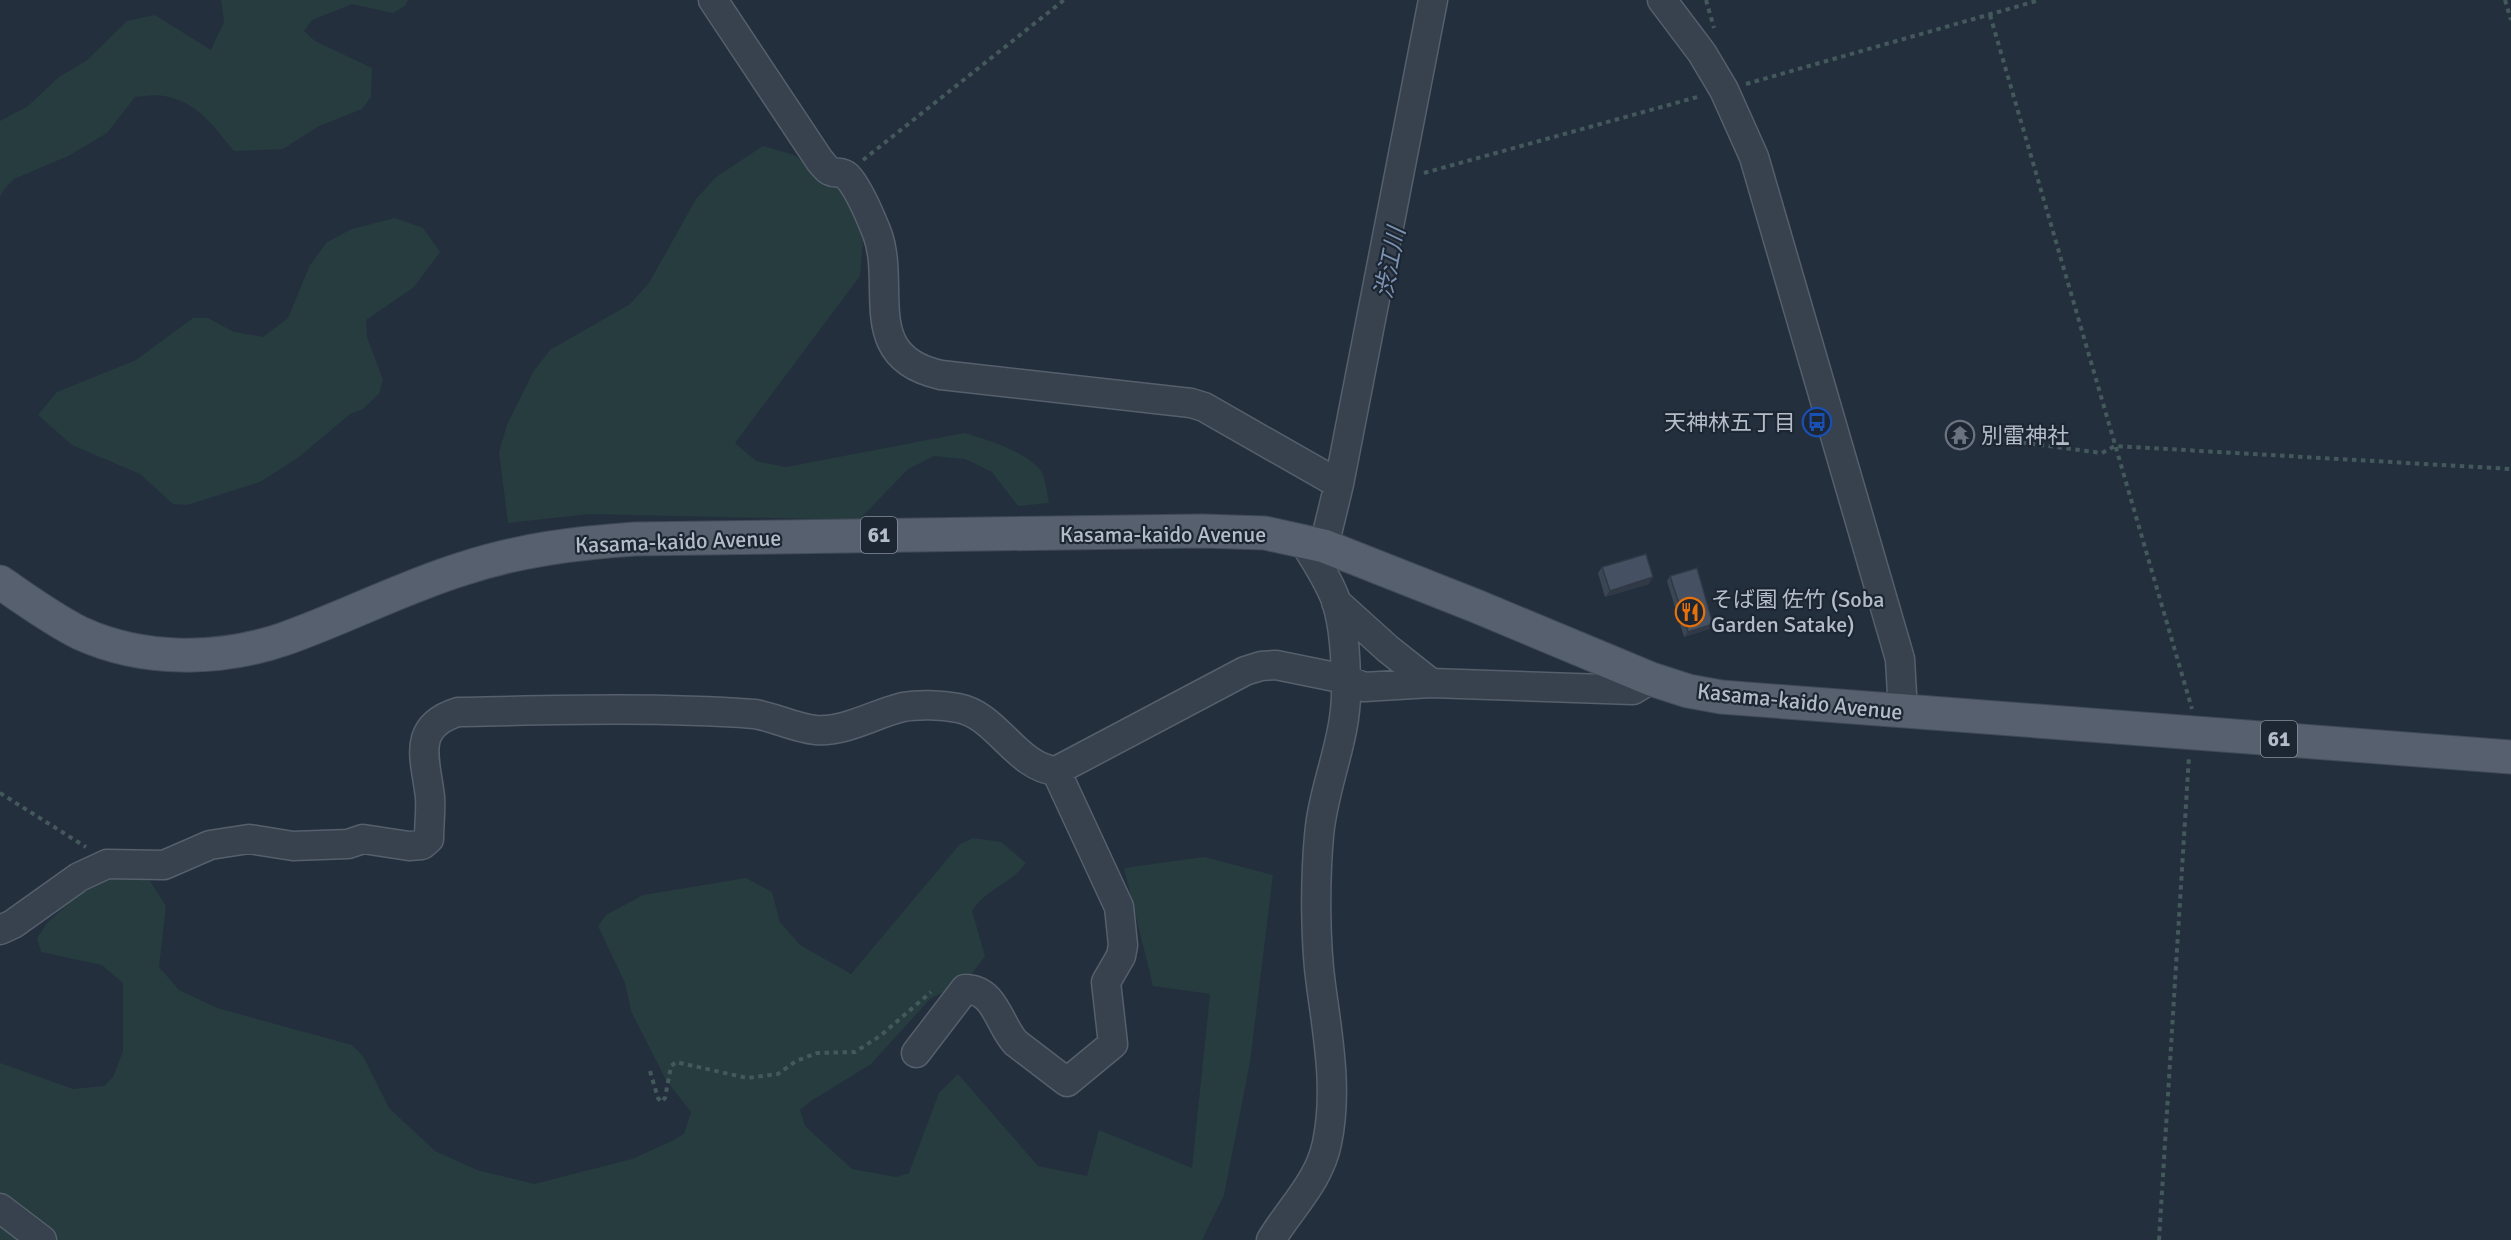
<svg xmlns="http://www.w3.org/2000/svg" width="2511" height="1240" font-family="Signika,'Noto Sans JP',sans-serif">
<rect width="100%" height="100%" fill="#242f3e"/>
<path fill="#263c3f" d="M221 0H408L405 6 393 13 352 4 312 20 304 31 315 41 372 68 371 97 362 109 319 126 283 149 234 151C213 126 198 102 164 96 155 94 144 96 135 97L107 133 68 156 14 179 4 189 0 197V121L28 106 59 77 86 61 127 21 155 15 211 50 224 22Z
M763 146 794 155 835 185 856 208 864 229 860 276 735 443 756 461 786 467 964 433C986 439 1027 452 1041 471 1046 479 1047 494 1049 503L1018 506 992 472 965 459 934 456 908 469 859 520 589 514 508 523 499 452 507 425 533 372 550 350 630 304 649 283 696 199 716 177Z
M395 218 423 228 440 252 414 287 366 320 367 337 383 380 379 394 363 409 350 414 299 457 260 482 187 505 173 504 140 474 72 445 38 415 57 392 136 360 193 318H208L234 332 263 337 288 318 310 265 327 242 352 229Z
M973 838 1001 842 1026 863C1010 885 987 888 972 911L985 956 968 979 930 999 871 1064 811 1101 800 1110 805 1126 852 1169 896 1177 909 1173 939 1093 958 1074 1038 1166 1087 1176 1099 1130 1192 1168 1210 994 1153 986 1124 868 1204 857 1273 875 1250 1062 1224 1195 1202 1240H0V1063L73 1089 104 1086 113 1077 123 1051V983L102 965 41 952 37 938 47 923 79 894 119 875 150 881 166 906 159 967 179 990 217 1008 352 1045 363 1056 389 1108 435 1151 477 1170 534 1184 632 1159 672 1141 684 1134 691 1112 666 1080 631 1011 625 983 598 926 606 915 643 895 746 878 772 892 780 922 800 945 851 974 960 844Z"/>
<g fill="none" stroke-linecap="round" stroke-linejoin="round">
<g stroke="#565f6c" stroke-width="31">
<path id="minor" d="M713 0 820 161C823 164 826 169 830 171 836 174 842 171 847 176 858 187 871 218 877 233 897 287 858 357 941 375L1191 403 1204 407 1339 484
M1662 0 1702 53 1724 90 1754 157 1900 659 1903 712
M1324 546 1339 484 1433 0
M1336 602 1388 649 1431 683
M0 930 13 924 79 877 107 864 164 865 210 845 249 839 293 846 348 844 363 839 409 846 422 845 429 839C429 825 431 810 430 797 426 760 410 727 458 712 557 710 655 707 754 714 772 716 794 728 816 730 846 732 874 714 903 707 919 704 942 705 958 708 997 715 1016 767 1056 771L1245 671 1261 666 1276 665 1345 679 1364 687 1431 683 1633 690 1651 679
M916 1053 965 989C996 989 999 1026 1016 1043L1067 1082 1113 1044 1106 982 1121 956 1123 945 1119 907 1056 771
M0 1208 42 1240
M1271 1240C1291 1207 1319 1182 1327 1143 1338 1091 1328 1037 1321 985 1315 943 1315 879 1319 836 1323 786 1347 739 1346 689 1346 664 1344 627 1337 604 1331 583 1313 558 1303 540"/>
</g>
<g stroke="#414a57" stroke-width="35">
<path id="major" d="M0 582C26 600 52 619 80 633 143 662 220 661 284 639 344 618 401 588 462 569 519 550 576 543 635 539L1202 531 1265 533 1324 546 1476 606 1651 679 1688 691 1721 697 2511 757"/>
</g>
<path stroke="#44595c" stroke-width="4" stroke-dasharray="4.5 4.5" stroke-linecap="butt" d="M1706 0 1714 28
M2505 0 2511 20
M1990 15 2192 709
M1746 84 2040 0
M863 160 1064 0
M1424 173 1701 96
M1995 439 2102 453 2115 446 2511 469
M0 793 86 847
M650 1071 658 1098 661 1102 665 1098 671 1066 676 1062 747 1078 778 1074 796 1061 817 1053 855 1052 880 1036 931 992
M2159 1240 2189 756"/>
<use href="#minor" stroke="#38414e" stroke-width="28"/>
<use href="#major" stroke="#56606e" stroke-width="33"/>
</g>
<path fill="#3b4654" d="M1602 567 1649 584 1605 597 1598 573Z
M1670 576 1709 629 1684 637 1667 581Z"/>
<path fill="#303945" d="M1653 577 1649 584 1605 597 1610 591Z
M1713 624 1709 629 1684 637 1688 632Z"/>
<path fill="#455162" stroke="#303945" stroke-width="1.5" d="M1646 554 1653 577 1610 591 1602 567Z
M1697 568 1713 624 1688 632 1670 576Z"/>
<defs>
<g id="bus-ring" transform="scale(1.5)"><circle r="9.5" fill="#1d2633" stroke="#1a4fb4" stroke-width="1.5"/><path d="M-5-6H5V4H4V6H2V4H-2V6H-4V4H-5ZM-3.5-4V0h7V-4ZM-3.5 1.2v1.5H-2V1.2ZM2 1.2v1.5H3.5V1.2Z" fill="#1a4fb4"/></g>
<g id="temple-ring" transform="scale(1.5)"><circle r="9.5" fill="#1d2633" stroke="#6b7280" stroke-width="1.5"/><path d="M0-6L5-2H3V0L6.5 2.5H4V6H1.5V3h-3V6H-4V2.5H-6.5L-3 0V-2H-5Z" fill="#6b7280"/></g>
<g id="restaurant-ring" transform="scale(1.5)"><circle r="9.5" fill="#1d2633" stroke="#e8710a" stroke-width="1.5"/><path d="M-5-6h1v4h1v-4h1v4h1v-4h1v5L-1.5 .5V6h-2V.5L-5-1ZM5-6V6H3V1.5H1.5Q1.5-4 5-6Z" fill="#e8710a"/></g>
</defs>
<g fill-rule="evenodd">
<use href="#bus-ring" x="1817" y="422"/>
<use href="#temple-ring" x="1960" y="435"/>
<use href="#restaurant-ring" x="1690" y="612"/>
</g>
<g text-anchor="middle" stroke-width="4.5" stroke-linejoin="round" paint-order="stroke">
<g fill="#1d2633" stroke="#878f9c" stroke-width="1.5">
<rect x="861" y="517" width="36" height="36" rx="4.5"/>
<rect x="2261" y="721" width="36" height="36" rx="4.5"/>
</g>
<g font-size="21" font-weight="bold" fill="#b4bcc9">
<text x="879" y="542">61</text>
<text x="2279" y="746">61</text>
</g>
<g font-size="22" fill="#b4bcc9" stroke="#1d2633" text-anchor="start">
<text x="1796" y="430" text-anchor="end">天神林五丁目</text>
<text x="1981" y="443">別雷神社</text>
<text x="1711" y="607">そば園 佐竹 (Soba<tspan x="1711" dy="25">Garden Satake)</tspan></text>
</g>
<g font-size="22" fill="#b4bcc9" stroke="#1d2633">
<text x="1163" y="542">Kasama-kaido Avenue</text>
<text transform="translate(678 541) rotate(-2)" y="8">Kasama-kaido Avenue</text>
<text transform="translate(1800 701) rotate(6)" y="8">Kasama-kaido Avenue</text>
</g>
<g font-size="24" font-style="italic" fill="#7c92b1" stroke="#1d2633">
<text transform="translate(1390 263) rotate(-79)" y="8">渋江川</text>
</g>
</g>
</svg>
